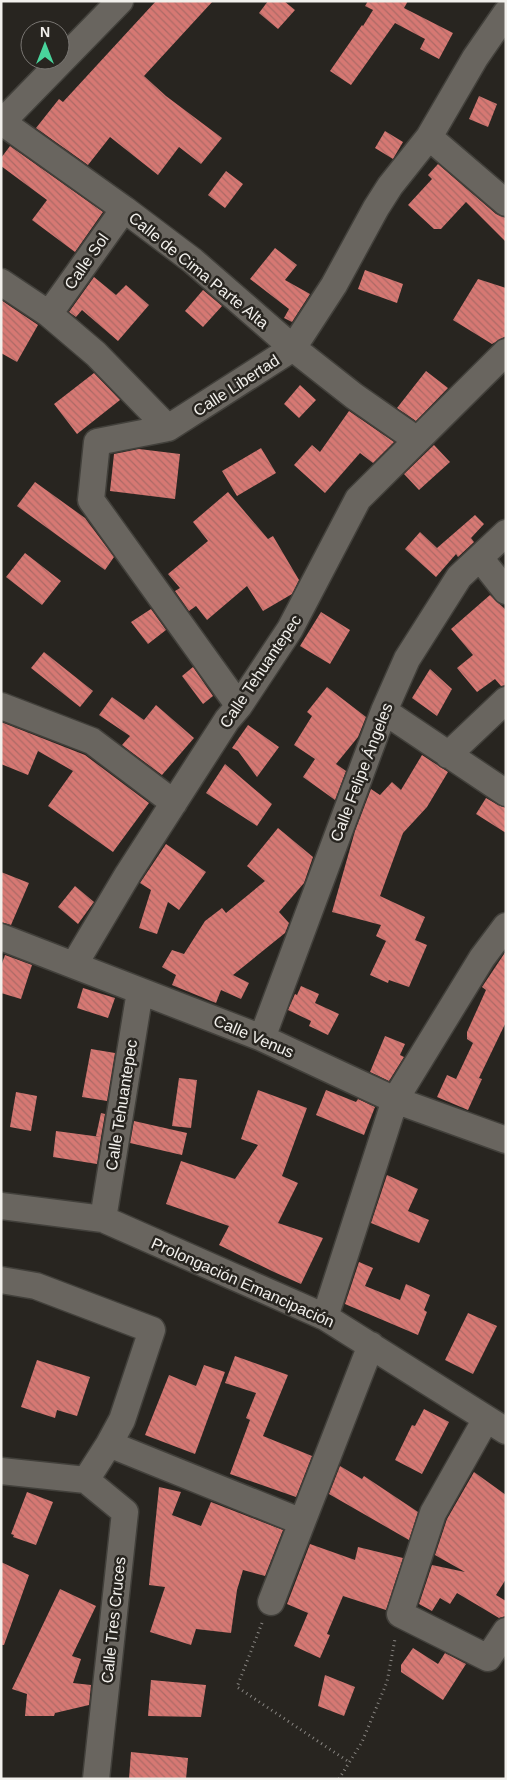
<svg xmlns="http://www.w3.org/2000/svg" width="507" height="1780" font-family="Helvetica,sans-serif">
<defs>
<pattern id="building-back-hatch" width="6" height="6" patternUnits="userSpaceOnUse" patternTransform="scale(1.25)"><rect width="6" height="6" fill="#d67873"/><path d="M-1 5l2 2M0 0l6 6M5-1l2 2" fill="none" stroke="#ac6a66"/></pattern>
</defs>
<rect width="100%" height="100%" fill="#282520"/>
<path fill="url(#building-back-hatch)" d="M156 1H213L144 76 166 96 222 138 201 164 179 147 158 175 110 137 88 165 36 128 59 99 63 102Z
M268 1H284L295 10 278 29 259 13Z
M368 1H408L404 8 453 33 439 59 420 49 425 39 395 23 351 85 330 71 362 25 363 26 373 10 365 6Z
M479 96 497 104 488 127 469 119Z
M385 131 403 142 393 159 375 148Z
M10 146 103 212 75 252 32 220 47 200 1 166V158Z
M438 164 496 214 506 218V242L466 202 441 229H434L408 205 432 179 428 175Z
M226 171 243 184 225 208 208 195Z
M275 248 297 265 285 280 310 294 292 322 284 318 289 309 250 279Z
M365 270 403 284 397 303 358 289Z
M94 277 116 295 126 285 149 305 118 341 82 310 76 317 69 312Z
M478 279 506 288V336L492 344 453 320Z
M203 290 222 306 203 327 185 311Z
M1 300 38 325 17 362 1 353Z
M426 371 448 388 416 421 397 408Z
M94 373 120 400 77 434 54 404Z
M300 385 316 400 299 418 284 404Z
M349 411 394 442 373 463 360 453 325 493 294 465 312 445 320 452Z
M434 445 450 462 419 490 404 474Z
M261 448 276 473 237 496 222 471Z
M139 449 180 454 175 499 110 491 114 454Z
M35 482 85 518 114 557 105 570 17 506Z
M228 492 268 539 273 536 299 580 292 594 263 611 247 586 207 620 196 606 189 611 175 591 180 588 168 574 208 541 193 522Z
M475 515 484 524 471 538 474 542 458 557 456 554 436 577 405 549 420 532 437 548Z
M25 553 61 581 42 605 6 577Z
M490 595 506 610V685L501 686 495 679 477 692 457 668 473 655 451 629Z
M151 609 166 630 148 644 131 622Z
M321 612 350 630 330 664 300 646Z
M44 652 93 691 80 707 31 668Z
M193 667 213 696 203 704 182 676Z
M430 669 452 689 437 716 412 698Z
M327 687 366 717 358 737 336 764 346 771 335 800 303 777 315 759 294 745 312 716 307 712Z
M112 697 144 720 156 705 194 738 162 775 122 745 130 736 99 715Z
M1 722 85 755 149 803 113 852 48 806 73 771 38 751 28 775 1 764Z
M248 725 279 747 257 777 238 751 232 748Z
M422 755 448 772 427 807 403 833 380 896 425 917 415 940 427 945 409 987 389 980 388 983 370 975 386 941 376 936 381 925 332 912 355 831 371 789 380 795 392 782 401 790Z
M225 764 272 804 257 826 206 793Z
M486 798 498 805 506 808V833L476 814Z
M278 828 313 857 304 883 279 912 289 923 285 933 233 975 249 983 241 999 221 990 216 1003 172 985 176 975 162 967 172 950 184 954 205 921 222 908 226 913 265 881 247 866Z
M166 844 206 872 179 910 168 902 157 934 139 928 151 890 140 883Z
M1 872 29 883 11 925 1 922Z
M75 886 94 902 78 924 58 907Z
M506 951V1022L479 1078 482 1079 468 1110 437 1097 447 1075 456 1079 473 1043 467 1039V1032L486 990 482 987Z
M5 955 32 965 21 999 1 993V966Z
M301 986 319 994 315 1003 339 1014 328 1035 309 1026 311 1021 288 1010 295 994 297 995Z
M83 988 115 998 108 1018 77 1008Z
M385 1036 405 1044 400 1055 404 1057 389 1081 370 1072Z
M91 1049 115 1053 107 1101 82 1097Z
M179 1078 197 1080 191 1128 172 1126Z
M258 1090 307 1108 282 1176 298 1183 278 1223 323 1238 301 1284 274 1272 219 1245 229 1226 166 1204 181 1161 235 1179 258 1145 241 1139Z
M326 1090 356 1102 358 1099 375 1107 364 1135 316 1115Z
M16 1092 37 1096 31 1131 10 1127Z
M101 1113 105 1114 101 1137 96 1136Z
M134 1121 187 1133 182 1155 130 1143Z
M56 1131 101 1137 97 1164 53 1157Z
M387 1175 418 1189 408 1211 429 1220 419 1243 371 1223Z
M359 1262 373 1268 365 1286 400 1300 406 1284 430 1295 424 1310 427 1312 418 1335 345 1304Z
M468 1313 497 1326 473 1374 445 1360Z
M235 1356 288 1375 263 1436 312 1456 296 1497 230 1474 250 1420 246 1418 256 1393 225 1383Z
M37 1360 90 1377 77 1416 57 1410 55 1418 21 1407Z
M204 1365 225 1372 195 1454 145 1435 169 1375 196 1386Z
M424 1409 449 1422 422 1474 395 1460 412 1425 415 1426Z
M340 1466 362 1479 364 1476 418 1512 409 1540 329 1494Z
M474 1472 506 1495V1579L496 1595 506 1601V1616L499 1618 457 1593 450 1604 440 1598 432 1611 419 1604 432 1565 465 1572 435 1555 447 1519Z
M159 1487 181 1492 172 1515 201 1526 211 1502 283 1530 265 1576 243 1570 237 1590 231 1633 196 1629 191 1645 150 1632 165 1587 149 1585Z
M27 1492 53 1502 36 1545 13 1537 14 1535 11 1534Z
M310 1544 355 1560 358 1547 403 1558 386 1610 343 1596 327 1634 330 1635 320 1658 294 1646 308 1613 287 1604Z
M1 1562 29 1575 4 1645H1Z
M60 1589 96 1606 72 1656 81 1659 73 1683 91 1685 89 1705 55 1713 54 1716H25L27 1694 12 1689Z
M413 1648 438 1664 445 1653 466 1664 443 1700 401 1672V1665Z
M325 1675 355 1687 344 1716 318 1706Z
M151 1680 206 1685 201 1717 148 1716Z
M131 1752 188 1758 186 1779H129Z"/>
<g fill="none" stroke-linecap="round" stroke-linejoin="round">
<g stroke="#42403b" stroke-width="29">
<path id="minor" d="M2 122 124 209 193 261 293 348 354 396 417 440
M1 123 120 1
M429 137 506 203
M1 282 49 314 96 354 168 428
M49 314 124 209
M480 558 506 591
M1 706 92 741 174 803
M239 706 91 500 97 442 168 428 293 348 334 285 376 208 390 186 429 137 475 58 506 13
M384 711 506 793
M448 755 506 700
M1 937 262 1038 395 1100 506 1140
M74 965 128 874 227 720 239 706 290 629 358 499 506 352
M262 1038 384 711 407 659 459 577 506 533
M1 1206 103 1219 325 1317 506 1431
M103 1219 140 991
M1 1280 36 1286 152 1330 122 1420 109 1444 86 1480
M325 1317 395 1100 482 958 506 926
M486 1419 433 1513 400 1614 488 1658 506 1631
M109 1444 302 1522
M1 1471 86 1480
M86 1480 125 1512 96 1779
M271 1602 371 1345"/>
</g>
<path stroke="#898682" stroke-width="3" stroke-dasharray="1 4" stroke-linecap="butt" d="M262 1623 237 1687 349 1762
M339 1779 362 1742 387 1682 395 1639"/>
<use href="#minor" stroke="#69655f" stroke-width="26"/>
</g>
<g text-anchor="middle" stroke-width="5" stroke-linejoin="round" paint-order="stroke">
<g font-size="16" fill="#f2f0ec" stroke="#282520">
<text transform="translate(86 261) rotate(-55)" y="6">Calle Sol</text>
<text transform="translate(199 270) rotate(39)" y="6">Calle de Cima Parte Alta</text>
<text transform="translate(236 385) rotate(-33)" y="6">Calle Libertad</text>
<text transform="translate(260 671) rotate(-56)" y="6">Calle Tehuantepec</text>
<text transform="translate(361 772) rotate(-69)" y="6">Calle Felipe Ángeles</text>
<text transform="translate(254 1036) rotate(23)" y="6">Calle Venus</text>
<text transform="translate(121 1105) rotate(-81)" y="6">Calle Tehuantepec</text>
<text transform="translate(243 1282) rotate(24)" y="6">Prolongación Emancipación</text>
<text transform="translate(113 1620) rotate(-84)" y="6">Calle Tres Cruces</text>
</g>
</g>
<rect width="507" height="1780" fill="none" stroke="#f2f0ec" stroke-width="5"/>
<g transform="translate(45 45)"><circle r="24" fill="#282520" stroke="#797672"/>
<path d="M0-4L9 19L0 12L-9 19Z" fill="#49d49c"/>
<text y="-8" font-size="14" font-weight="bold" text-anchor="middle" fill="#f2f0ec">N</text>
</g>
</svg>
